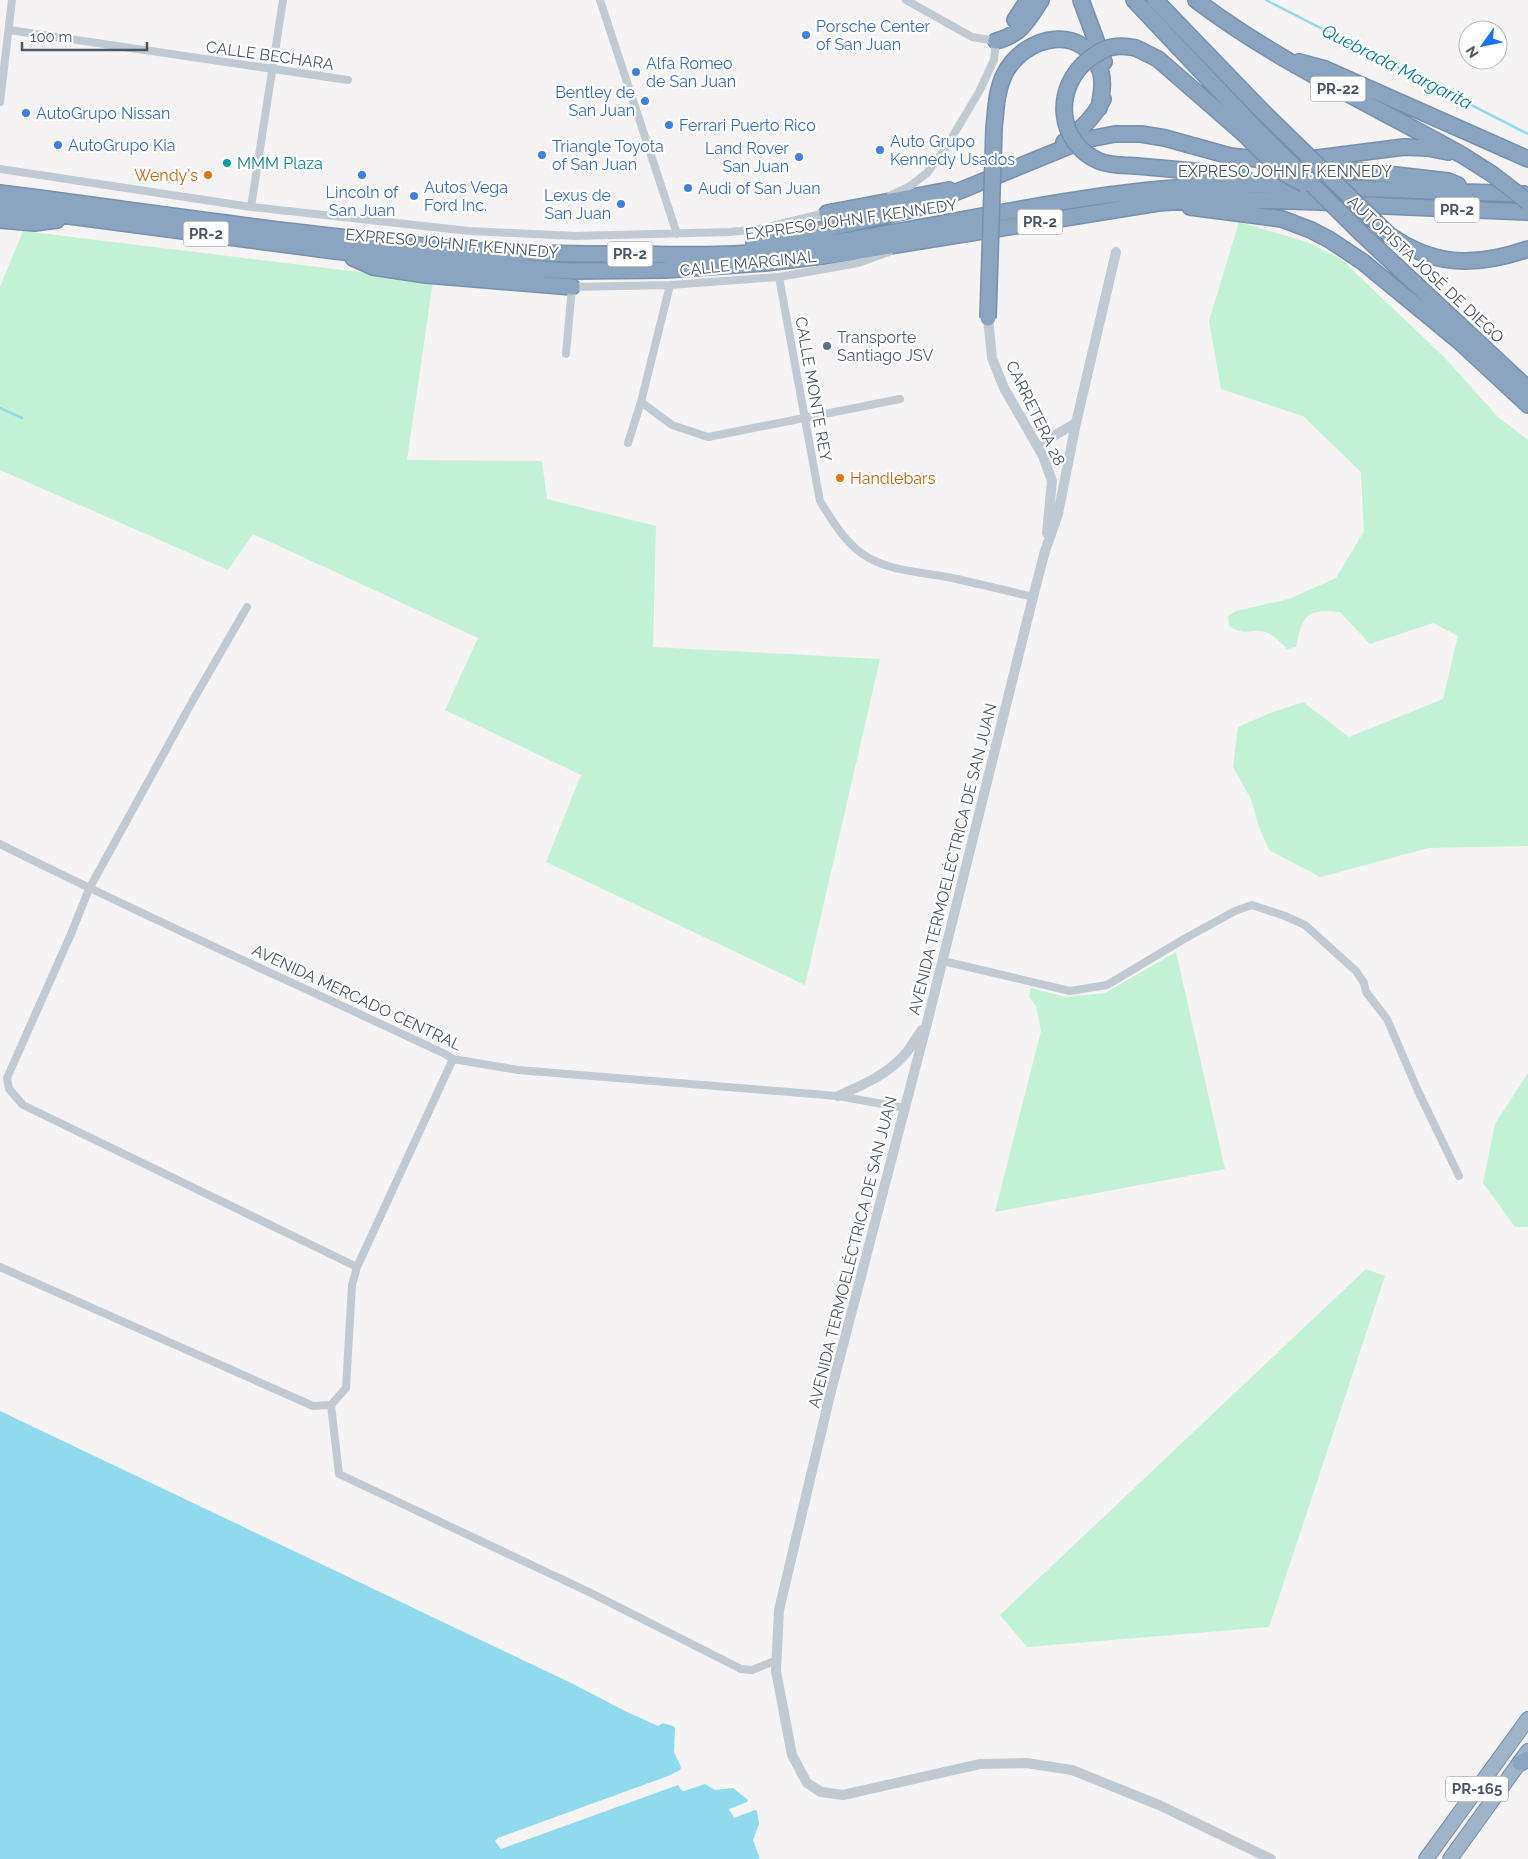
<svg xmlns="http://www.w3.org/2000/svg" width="1528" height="1859" font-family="Raleway,sans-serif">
<rect width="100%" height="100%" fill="#f5f3f3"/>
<path fill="#c3f1d5" d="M1239 222 1307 242 1341 259 1445 358 1498 417 1528 440V846L1429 848 1320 877 1269 850 1259 827 1251 799 1233 767 1238 727 1270 713 1303 702 1349 737 1443 699 1458 636 1433 623 1370 644 1340 612C1305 609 1303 615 1296 647L1287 649C1280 642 1271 631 1260 631 1243 630 1247 636 1229 626L1228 616 1236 611 1289 599 1336 578 1364 531 1361 472 1303 416 1221 389 1209 321Z
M23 231 433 281 407 460 542 461 547 499 656 526 653 647 880 659 805 985 546 862 581 775 445 710 478 638 253 534 228 570 0 470V287Z
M1176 952 1225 1169 995 1212 1041 1031 1036 1006 1029 997 1031 988 1066 997 1105 993Z
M1528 1073V1227H1515L1483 1183 1495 1124Z
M1366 1269 1385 1276 1269 1627 1027 1647 1000 1615Z"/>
<path fill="#90daee" d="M0 1411 571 1683 627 1712 658 1726 663 1723 673 1726 675 1728 674 1752 681 1767 680 1770 668 1776 498 1838 495 1841 501 1849 678 1785 681 1790 684 1791 705 1784 715 1790 733 1788 748 1800 747 1802 729 1809 734 1818 755 1810 757 1811 759 1824 753 1840 760 1859H0Z"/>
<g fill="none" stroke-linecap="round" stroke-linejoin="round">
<path stroke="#90daee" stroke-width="2.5" d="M1266 0 1528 134
M0 408 22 418"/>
<g stroke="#7690ad" stroke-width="16">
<path id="trunk" d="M1426 1859 1528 1719
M1450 1859 1528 1751"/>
</g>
<g stroke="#7690ad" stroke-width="18">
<path id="motorway" d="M1081 0 1104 62
M1134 0 1253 126
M1155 0 1264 113
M1196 0C1279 63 1371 104 1462 155
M1015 20 1028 0
M996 41C1021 35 1028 20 1041 0
M1136 48 1158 59 1243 133
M1299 62 1325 69 1528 159
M994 128C996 110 996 92 1004 75 1024 34 1086 22 1101 73 1104 85 1101 96 1099 108
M1064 142C1080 130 1094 118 1103 99
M1310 159 1404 147 1428 148 1448 152
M1137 166 1238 175 1248 180
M0 193C156 213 311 237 468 250 518 254 570 254 620 254 658 254 697 256 735 254 910 241 1082 182 1258 185L1524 194
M0 207 335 251 467 265 572 271 665 270 765 263 840 254 1158 203 1211 199 1322 202 1386 206 1528 212
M1190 207 1282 219 1311 230 1330 240 1363 262 1459 341 1528 405
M827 213 949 190
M0 220 34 223 57 220
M1362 234 1528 389
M1388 234C1434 267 1475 267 1528 249
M754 243 779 239 915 209 1084 140 1115 134H1141L1165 138 1230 156 1448 181 1458 185
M353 258 373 267 426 275 572 287
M1520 1763 1528 1759"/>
</g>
<path stroke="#c1cad2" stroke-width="8" d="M600 0 677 234
M9 30 348 80
M0 102 12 0
M0 169 251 207 469 231 575 236 730 232 759 229 829 212
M891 195 910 186 927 173 945 149 979 92 994 60 996 41 972 37 906 0
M251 207 283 0
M779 277 820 501C833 522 847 546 869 558 892 571 921 572 947 577 976 583 1004 590 1033 597
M566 354 572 287 670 285 779 277 858 263 889 252
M641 402 672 425 708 437 900 399
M628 443 641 402 670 285
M247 607 192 702 89 889 71 934 7 1078 9 1089 23 1105 357 1267
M0 844C147 918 297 984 445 1054L453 1059 518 1070 838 1096 905 1108
M943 961 1070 991 1107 985 1184 939 1235 911 1252 905 1285 916 1305 925 1356 971 1364 983 1366 992 1387 1019 1418 1091 1459 1176
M0 1267 313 1406 331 1405 346 1388 352 1285 357 1267 453 1059
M331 1405 339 1474 591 1593 741 1669 752 1670 777 1660"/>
<path stroke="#c1cad2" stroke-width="10" d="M1116 252 1076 423 1058 514 1045 551 1033 597 927 1023 830 1395 779 1610 776 1671 792 1755 807 1783 821 1792 843 1795 980 1764 1026 1763 1072 1770 1159 1805 1271 1859
M988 318 992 358 1004 388 1043 456 1052 481 1047 533
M1036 444 1045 441 1076 423
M838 1096C863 1085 889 1074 907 1052 912 1045 917 1037 922 1030"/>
<use href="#trunk" stroke="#9fb4c9" stroke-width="14"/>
<use href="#motorway" stroke="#8ba5c1" stroke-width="15"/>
<g stroke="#7690ad" stroke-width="18" stroke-linecap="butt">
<path id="motorway-bridge" d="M1136 48C1129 47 1121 45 1113 47 1104 48 1096 54 1089 59 1053 87 1056 142 1099 161 1111 166 1124 165 1137 166
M1264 113 1388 234
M1253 126 1362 234
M1243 133 1282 172 1304 184
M1462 155 1492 174 1528 202
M988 318 994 128"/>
</g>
<use href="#motorway-bridge" stroke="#8ba5c1" stroke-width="15"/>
</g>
<g fill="#3f7fe0" stroke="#fff" stroke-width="2">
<circle cx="806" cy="35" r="5"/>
<circle cx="636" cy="72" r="5"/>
<circle cx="645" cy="101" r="5"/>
<circle cx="26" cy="113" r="5"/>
<circle cx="669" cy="125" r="5"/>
<circle cx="58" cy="145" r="5"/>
<circle cx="880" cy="150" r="5"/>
<circle cx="542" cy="155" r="5"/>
<circle cx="799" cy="157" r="5"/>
<circle cx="362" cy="175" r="5"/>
<circle cx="688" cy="188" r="5"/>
<circle cx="414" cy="196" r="5"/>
<circle cx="621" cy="204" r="5"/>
</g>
<circle fill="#0f9aa8" stroke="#fff" stroke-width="2" cx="227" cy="163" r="5"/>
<g fill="#e8710a" stroke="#fff" stroke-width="2">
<circle cx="208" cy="175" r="5"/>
<circle cx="840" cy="478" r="5"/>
</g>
<circle fill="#5c6f8a" stroke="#fff" stroke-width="2" cx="827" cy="346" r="5"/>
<g text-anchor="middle" stroke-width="4.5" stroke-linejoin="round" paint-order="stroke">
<g fill="#fff" stroke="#808990" stroke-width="1">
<rect x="1310.5" y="76.5" width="55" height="25" rx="4"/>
<rect x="1434.5" y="197.5" width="45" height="25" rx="4"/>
<rect x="1017.5" y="209.5" width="45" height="25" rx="4"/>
<rect x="183.5" y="221.5" width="45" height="25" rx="4"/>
<rect x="607.5" y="241.5" width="45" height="25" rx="4"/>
<rect x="1446" y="1776.5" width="62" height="25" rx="4"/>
</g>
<g font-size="15" font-weight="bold" fill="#4a5661">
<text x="1338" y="94">PR-22</text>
<text x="1457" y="215">PR-2</text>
<text x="1040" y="227">PR-2</text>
<text x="206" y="239">PR-2</text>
<text x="630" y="259">PR-2</text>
<text x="1477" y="1794">PR-165</text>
</g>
<g font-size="16" fill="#366cbe" stroke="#fff" text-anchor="start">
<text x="816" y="32">Porsche Center<tspan x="816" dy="18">of San Juan</tspan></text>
<text x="646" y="69">Alfa Romeo<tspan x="646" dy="18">de San Juan</tspan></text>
<text x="635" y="98" text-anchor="end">Bentley de<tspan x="635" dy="18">San Juan</tspan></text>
<text x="36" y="119">AutoGrupo Nissan</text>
<text x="679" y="131">Ferrari Puerto Rico</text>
<text x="890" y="147">Auto Grupo<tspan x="890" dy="18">Kennedy Usados</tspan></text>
<text x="68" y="151">AutoGrupo Kia</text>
<text x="552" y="152">Triangle Toyota<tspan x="552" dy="18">of San Juan</tspan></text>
<text x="789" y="154" text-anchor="end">Land Rover<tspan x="789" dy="18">San Juan</tspan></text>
<text x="424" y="193">Autos Vega<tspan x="424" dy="18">Ford Inc.</tspan></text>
<text x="698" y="194">Audi of San Juan</text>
<text x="362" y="198" text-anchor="middle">Lincoln of<tspan x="362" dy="18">San Juan</tspan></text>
<text x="611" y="201" text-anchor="end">Lexus de<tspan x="611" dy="18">San Juan</tspan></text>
</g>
<g font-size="16" fill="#4a5661" stroke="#fff">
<text transform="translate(270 55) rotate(8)" y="6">CALLE BECHARA</text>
<text x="1285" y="177">EXPRESO JOHN F. KENNEDY</text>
<text transform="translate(851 219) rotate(-8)" y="6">EXPRESO JOHN F. KENNEDY</text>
<text transform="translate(452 243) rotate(5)" y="6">EXPRESO JOHN F. KENNEDY</text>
<text transform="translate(748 263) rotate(-6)" y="6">CALLE MARGINAL</text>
<text transform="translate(1426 269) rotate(43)" y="6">AUTOPISTA JOSÉ DE DIEGO</text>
<text transform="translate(814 389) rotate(80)" y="6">CALLE MONTE REY</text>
<text transform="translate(1036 413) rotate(64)" y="6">CARRETERA 28</text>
<text transform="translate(952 859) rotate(-76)" y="6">AVENIDA TERMOELÉCTRICA DE SAN JUAN</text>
<text transform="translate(357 997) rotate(25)" y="6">AVENIDA MERCADO CENTRAL</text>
<text transform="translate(852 1252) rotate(-76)" y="6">AVENIDA TERMOELÉCTRICA DE SAN JUAN</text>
</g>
<g font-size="16" fill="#0d838f" stroke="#fff" text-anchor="start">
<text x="237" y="169">MMM Plaza</text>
</g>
<g font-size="16" fill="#c56008" stroke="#fff" text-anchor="end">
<text x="198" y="181">Wendy's</text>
<text x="850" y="484" text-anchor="start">Handlebars</text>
</g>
<g font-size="16" fill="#4e5e75" stroke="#fff" text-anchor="start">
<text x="837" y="343">Transporte<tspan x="837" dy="18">Santiago JSV</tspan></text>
</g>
<g font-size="18" font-style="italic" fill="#0c7c9b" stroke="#fff">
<text transform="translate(1397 67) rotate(27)" y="6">Quebrada Margarita</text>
</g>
</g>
<g transform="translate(1483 45) rotate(237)"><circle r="24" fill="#ffffff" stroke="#b7bbc0"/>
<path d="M0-4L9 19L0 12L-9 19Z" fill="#1a73e8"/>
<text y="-8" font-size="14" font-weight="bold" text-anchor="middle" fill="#4a5661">N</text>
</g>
<path d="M22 42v8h125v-8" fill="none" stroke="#4a5661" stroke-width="2.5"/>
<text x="30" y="42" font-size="15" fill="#4a5661" stroke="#ffffff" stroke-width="4" paint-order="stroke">100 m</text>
</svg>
